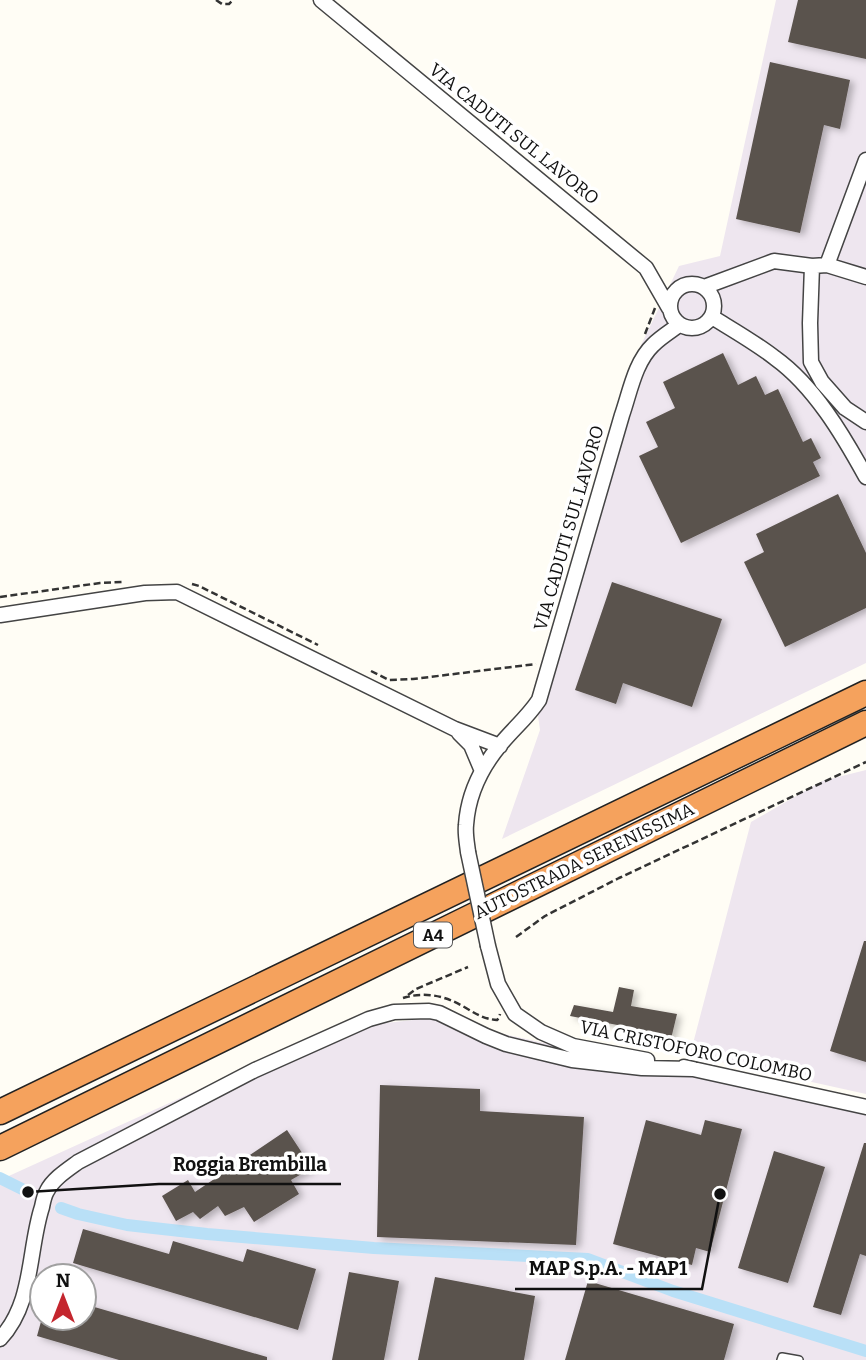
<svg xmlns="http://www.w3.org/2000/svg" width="866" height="1360" font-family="Bitter,serif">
<defs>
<filter id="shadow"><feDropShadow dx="4.5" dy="2.5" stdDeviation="3.5" flood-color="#0004"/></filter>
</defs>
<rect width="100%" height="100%" fill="#fffdf5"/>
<path fill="#eee6ef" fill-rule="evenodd" d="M776 0H866V663L502 839 540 730 534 687 630 368 679 266 720 256Z
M866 770V1094L690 1055 751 822 822 781Z
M431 1018 866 1114V1360H0V1180L332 1029ZM42 1276H84V1318H42Z"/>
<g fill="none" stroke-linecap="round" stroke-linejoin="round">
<path stroke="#b9e0f7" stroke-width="12" d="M0 1178 28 1192
M61 1208 78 1214 127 1225 207 1234 374 1248 588 1259 673 1291 866 1351"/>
</g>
<path fill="#5a524d" filter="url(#shadow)" d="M798 0H866V59L788 42Z
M770 62 850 80 840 129 824 125 800 233 736 219Z
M723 353 738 385 756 376 765 395 778 389 803 442 811 438 821 458 813 462 820 476 681 543 639 456 658 447 646 422 675 408 663 382Z
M838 494 866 553V608L785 647 744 562 764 552 756 534Z
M612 582 722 619 692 707 623 683 616 704 575 690Z
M864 941H866V1062L830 1051Z
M619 987 634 990 631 1006 677 1014 671 1039 627 1029 628 1027 570 1016 574 1005 613 1012Z
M380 1085 480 1089V1111L584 1117 576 1245 377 1237Z
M646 1120 701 1135 705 1120 742 1129 710 1252 696 1248 692 1265 613 1244Z
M287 1130 312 1168 291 1180 299 1194 254 1222 244 1207 225 1216 218 1206 200 1219 193 1212 176 1221 162 1196 188 1180 195 1192Z
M864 1143H866V1256L860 1254 841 1315 813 1307Z
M774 1151 825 1167 788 1283 738 1268Z
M83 1229 169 1254 173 1241 243 1262 247 1249 316 1269 298 1330 73 1263Z
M349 1272 399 1281 384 1360H332Z
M435 1277 535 1296 524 1360H418Z
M588 1281 734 1324 724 1360H565Z
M84 1304 267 1357V1360H119L37 1336 42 1318H84Z"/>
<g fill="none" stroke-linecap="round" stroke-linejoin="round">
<g stroke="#444" stroke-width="10">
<path id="service" d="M781 1360 782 1357 799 1360"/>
</g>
<g stroke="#444" stroke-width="17">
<path id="minor" d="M321 0 646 268 669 308
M827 265 866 277
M812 266 810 323 811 362 822 382 845 408 866 422
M670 306a22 22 0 1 1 44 0a22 22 0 1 1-44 0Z
M704 287 774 261 812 266 827 265 866 160
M712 317C733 330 756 343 775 358 814 386 843 435 866 477
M0 615 145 593 177 592 455 729 500 746
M459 733 471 745 482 771
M468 852C467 843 465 834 466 825 468 795 481 768 500 745 513 729 527 718 539 700L622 415C630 392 635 362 653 345 661 337 671 331 679 325
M488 946 498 984 515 1014 541 1032 573 1046 647 1060
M684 1067 866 1107
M0 1339C34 1303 28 1250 42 1207 43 1202 44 1196 47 1191 53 1179 67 1170 78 1162L255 1070 369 1019 394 1012 429 1011 439 1013 486 1036 506 1044 572 1060 642 1068 693 1069"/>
</g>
<g stroke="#222" stroke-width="27">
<path id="motorway" d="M0 1112 866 693
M0 1148 866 723"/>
</g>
<path stroke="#333" stroke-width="2.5" stroke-dasharray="7 3.5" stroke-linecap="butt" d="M216 0 222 4H229L233 0
M645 334 655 308
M192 584 199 586 318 645
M0 597 100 583 122 582
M371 671 389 680 413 679 536 664
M516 937 545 916 619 878 866 762
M408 995 416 989 468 967
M403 998C426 991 446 996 466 1008 476 1014 484 1019 497 1020L499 1018 500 1014"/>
<use href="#service" stroke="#fff" stroke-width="7"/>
<use href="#minor" stroke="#fff" stroke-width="14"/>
<use href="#motorway" stroke="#f5a25d" stroke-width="24"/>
<g stroke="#444" stroke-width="17" stroke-linecap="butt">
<path id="minor-bridge" d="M468 852 488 946"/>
</g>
<use href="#minor-bridge" stroke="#fff" stroke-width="14"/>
</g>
<g text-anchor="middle" stroke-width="7" stroke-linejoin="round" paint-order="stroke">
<rect fill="#fff" stroke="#585858" stroke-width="2" x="414" y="922.5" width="38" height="25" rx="5"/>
<g font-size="16" font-weight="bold" fill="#111">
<text x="433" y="941">A4</text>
</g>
<g font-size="18" fill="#111" stroke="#fff">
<text transform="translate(514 134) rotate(39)" y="6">VIA CADUTI SUL LAVORO</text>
<text transform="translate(569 528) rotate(-74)" y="6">VIA CADUTI SUL LAVORO</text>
<text transform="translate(584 861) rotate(-26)" y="6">AUTOSTRADA SERENISSIMA</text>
<text transform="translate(696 1051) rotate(12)" y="6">VIA CRISTOFORO COLOMBO</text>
</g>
</g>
<path fill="none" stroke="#111" stroke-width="2.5" d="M28 1192L159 1184H341M720 1194L702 1289H515"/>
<g fill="#111" stroke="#fff" stroke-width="2.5">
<circle cx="28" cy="1192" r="7"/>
<circle cx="720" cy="1194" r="7"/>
</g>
<g font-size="19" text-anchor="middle" font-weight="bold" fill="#111" stroke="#fff" stroke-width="7" stroke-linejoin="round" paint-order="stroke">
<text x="250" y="1171">Roggia Brembilla</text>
<text x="608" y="1275">MAP S.p.A. - MAP1</text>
</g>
<g transform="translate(63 1297)"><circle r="33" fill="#ffffff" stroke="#a0a0a0" stroke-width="2"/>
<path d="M0-5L12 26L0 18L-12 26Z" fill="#c4262e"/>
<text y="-10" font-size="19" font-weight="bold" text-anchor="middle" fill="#111111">N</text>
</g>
</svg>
